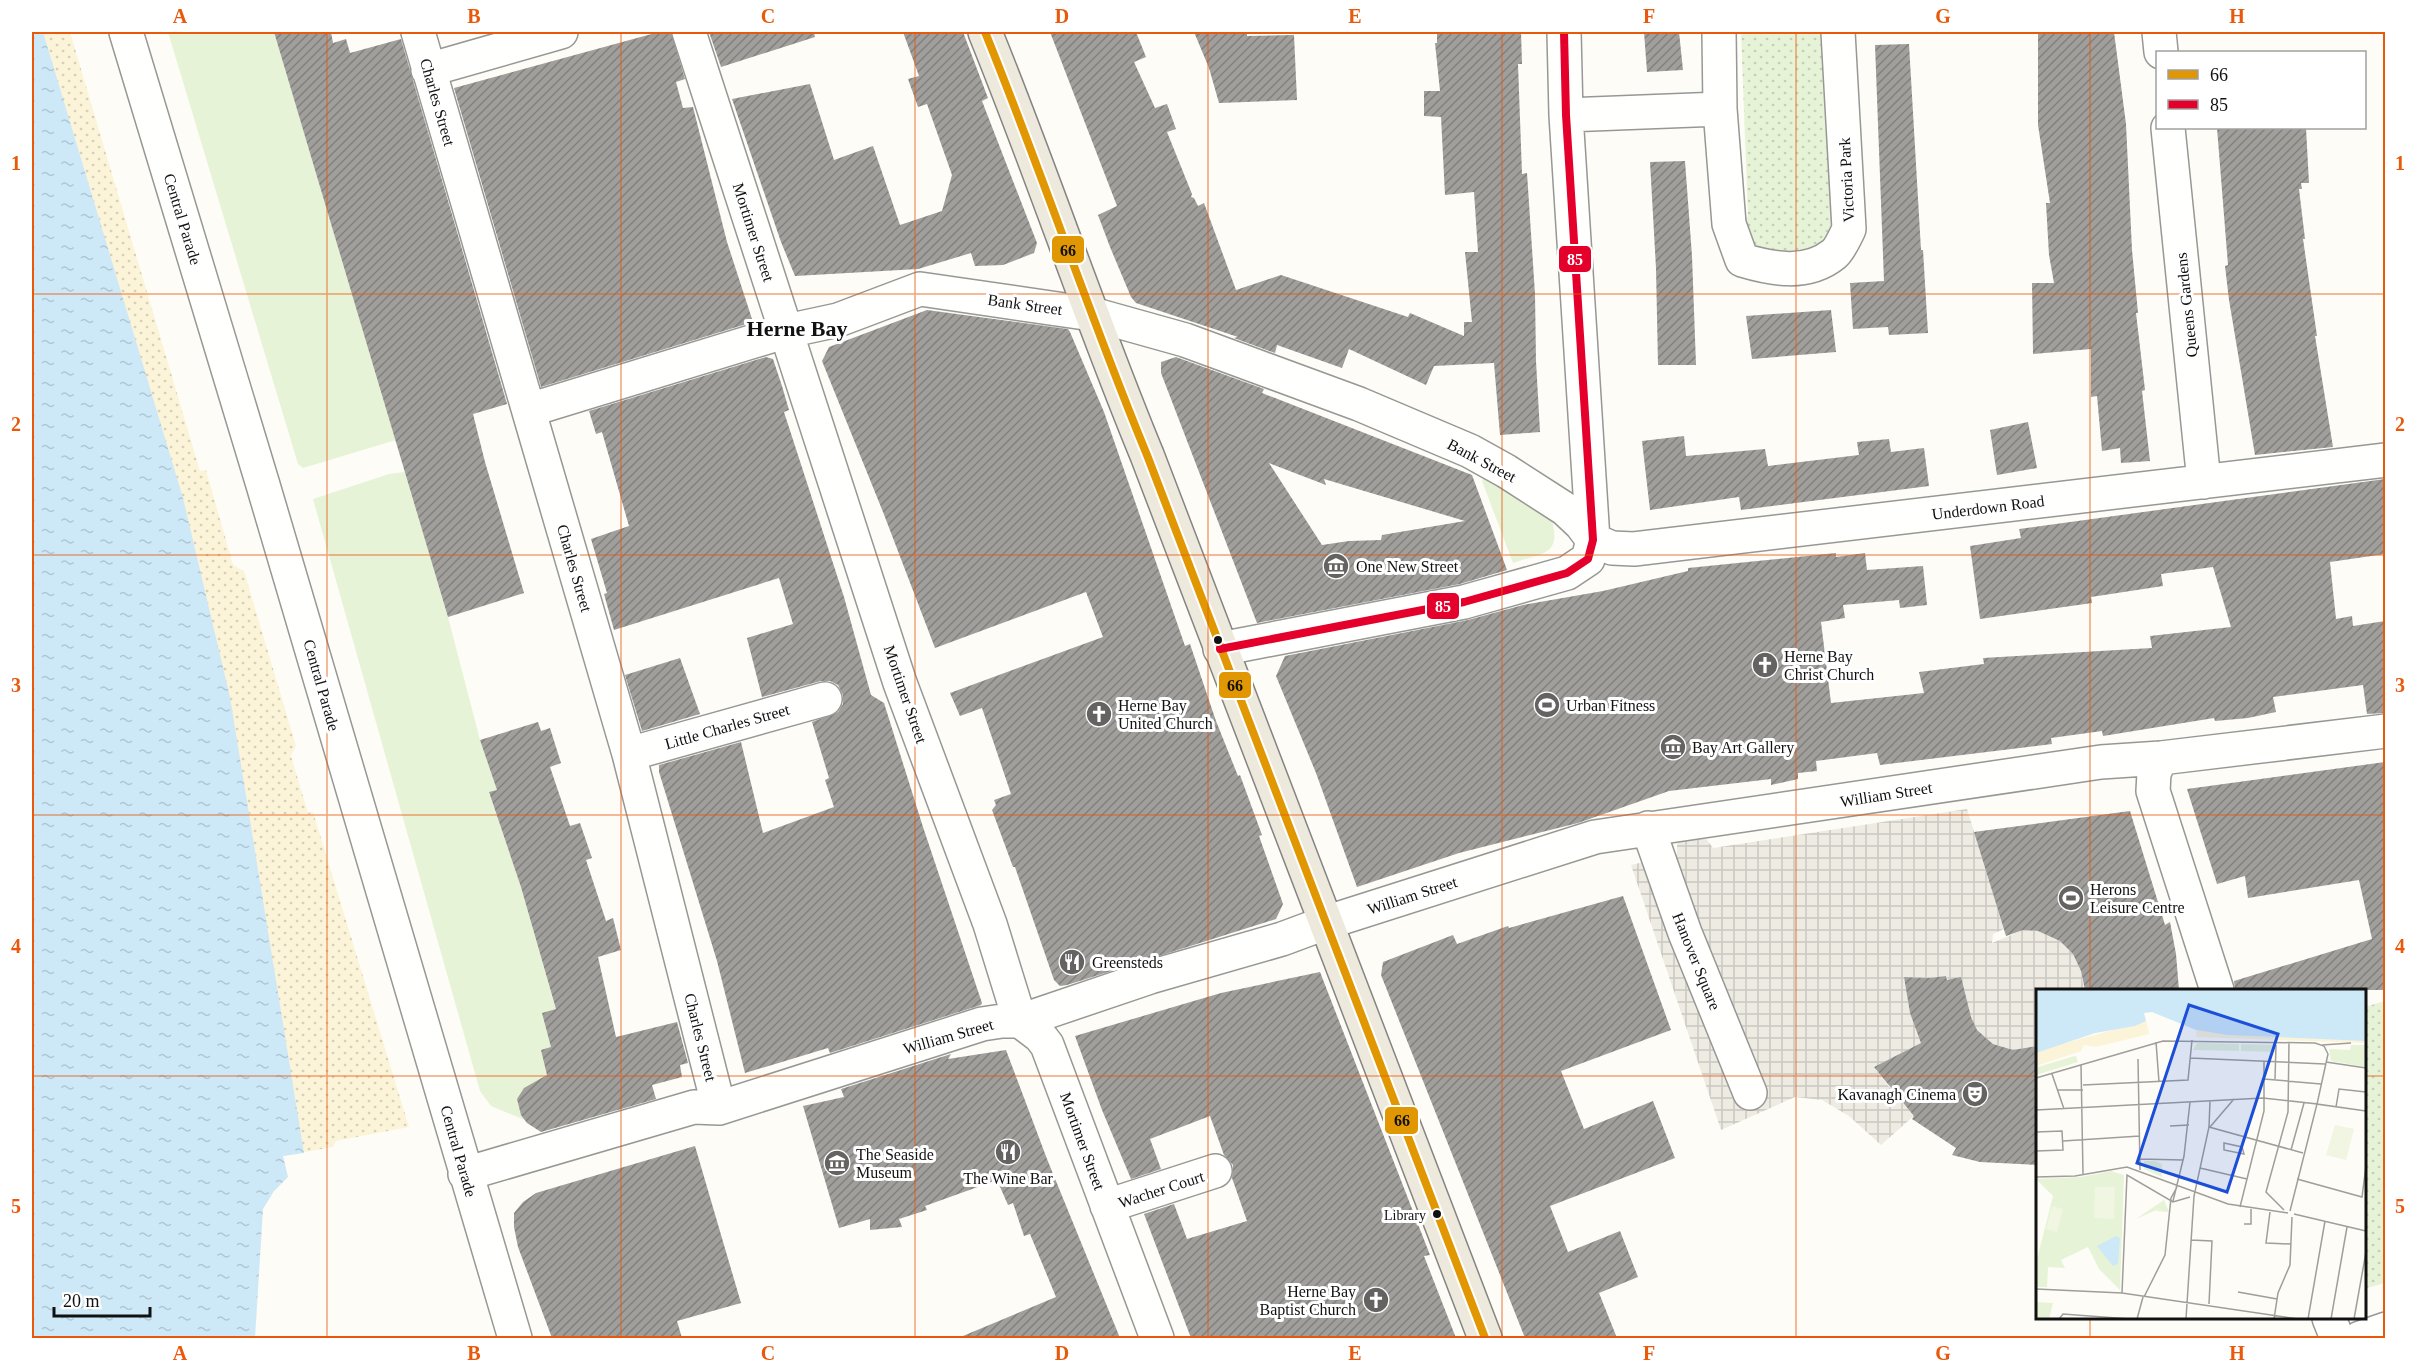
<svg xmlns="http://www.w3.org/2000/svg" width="2417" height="1370" font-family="Georgia,serif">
<defs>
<pattern id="grass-dots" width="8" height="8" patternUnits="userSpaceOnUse" patternTransform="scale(1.5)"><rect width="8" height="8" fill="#e7f3d7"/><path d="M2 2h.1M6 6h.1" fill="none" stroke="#c5cfb8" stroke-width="1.8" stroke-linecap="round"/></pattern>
<pattern id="sand-dots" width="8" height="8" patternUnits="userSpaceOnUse" patternTransform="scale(1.5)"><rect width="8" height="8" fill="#fcf4d9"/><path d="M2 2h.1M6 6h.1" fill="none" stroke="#d7d0b9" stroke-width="1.8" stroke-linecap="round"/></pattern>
<pattern id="plaza-grid" width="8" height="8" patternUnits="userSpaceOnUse" patternTransform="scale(1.5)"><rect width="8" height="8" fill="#edebe2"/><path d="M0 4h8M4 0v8" fill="none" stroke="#cac8c1"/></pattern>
<pattern id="water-ripples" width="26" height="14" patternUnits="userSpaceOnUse" patternTransform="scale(1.5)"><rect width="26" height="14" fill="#cde8f7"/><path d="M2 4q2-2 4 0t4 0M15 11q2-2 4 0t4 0" fill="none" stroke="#afc6d3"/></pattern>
<pattern id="building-hatch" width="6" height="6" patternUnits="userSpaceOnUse" patternTransform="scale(1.5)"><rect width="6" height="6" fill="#a19f9c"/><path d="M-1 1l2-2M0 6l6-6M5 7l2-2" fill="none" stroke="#82807e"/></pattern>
</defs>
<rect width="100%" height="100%" fill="#fdfcf7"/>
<path fill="url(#grass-dots)" d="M1741 32H1823L1835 228C1826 240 1809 259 1792 259 1781 259 1766 252 1755 249L1739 219 1748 217Z
M2385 1001V1283L2367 1288 2364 1287 2365 1007Z"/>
<path fill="url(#sand-dots)" d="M32 32H70L200 471 206 470 233 565 244 571 296 746 291 756 308 813 313 812 409 1127 336 1141 333 1147 283 1156Z"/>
<path fill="#e7f3d7" d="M168 32H274L396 440 303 468 298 464Z
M405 472 448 617 480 740 497 790 489 793 522 889 555 1006 589 1105 527 1121 491 1106 480 1091 313 499 389 474Z
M1484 477 1552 521C1562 557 1539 553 1513 563L1482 481Z"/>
<path fill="url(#plaza-grid)" d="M1967 809 2004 929 1993 934 1992 943 2023 930 2038 931 2060 941 2073 954 2081 971 2084 990H2038L2037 1046 2013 1050 1993 1044 1977 1030 1946 976 1929 978 1904 977 1910 1013 1923 1042 1874 1067 1893 1092 1916 1114 1881 1145 1849 1116 1822 1100 1795 1097 1721 1130 1631 865 1677 854V844L1684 837 1703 835 1713 848Z"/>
<path fill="url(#water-ripples)" d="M32 32H43L183 498 230 697 304 1153 283 1156 288 1177 274 1191 263 1209 255 1338H32Z"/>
<path fill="url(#building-hatch)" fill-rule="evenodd" d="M274 32H331L333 43 346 39 350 53 401 39 507 404 473 414 485 462 524 593 448 617Z
M659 32H671L685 79 676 82 683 108 693 107 727 242 753 322 541 387 454 88Z
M709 32H814L815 37 721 67Z
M903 32H963L988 98 982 101 1037 243 1034 253 1003 265 975 266 971 253 918 269 795 276 781 242 732 99 810 84 834 160 873 146 900 225 942 211 952 175 927 104 918 107 908 79 919 76Z
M1050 32H1136L1146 57 1134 62 1155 108 1167 104 1176 129 1167 132 1192 194 1191 197 1194 198 1198 206 1204 203 1236 290 1281 275 1408 317 1410 313 1464 336V322H1472L1465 252H1478L1474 192 1445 195 1441 117 1424 116V91H1440L1435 43H1437V32H1521L1522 64H1518L1522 174 1527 173 1535 294 1536 361 1540 432 1500 435 1494 363 1434 366 1426 385 1349 349 1342 368 1277 345 1275 353 1234 338 1238 337 1136 303 1131 297 1110 247 1098 215 1117 206Z
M1194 32H1247V36L1294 35 1297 100 1219 103 1209 68Z
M1644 32H1679L1683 70 1647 72Z
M2038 32H2114L2126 124 2132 250 2138 313H2136L2145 390 2142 391 2150 461 2121 463 2120 448 2102 451 2097 396 2091 397V349L2033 354 2032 283H2054L2049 255 2046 203H2050L2038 125Z
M1909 44 1921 250H1923L1928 333 1889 335 1888 327 1853 329 1850 283 1884 281 1875 45Z
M2217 128H2306L2309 183H2301L2302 189H2299L2305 239H2303L2317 336H2315L2333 447 2255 455 2229 300 2225 266 2228 265Z
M1685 161 1692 256 1696 365H1658L1656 268 1650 162Z
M927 310 1068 329 1070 332 1104 412 1185 646 1190 644 1216 721 1238 776 1240 775 1262 835 1259 836 1283 904 1276 919 1067 985 1060 986 1054 980 1015 867H1013L992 810 996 805 994 800 1011 794 982 708 960 716 950 693 1103 637 1086 592 935 648 883 512 822 361 829 347Z
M1831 310 1836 352 1752 359 1746 316Z
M766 357 773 359 782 386 789 410 784 412 844 597 871 695 884 703 923 827 982 1003 981 1005 830 1053 828 1048 745 1073 717 961 659 772V765L741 742 763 833 834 807 825 780 829 778 812 722 838 712 843 704V695L838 685 830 681H821L762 697 747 638 793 624 779 578 614 630 604 594 607 593 591 539 629 526 602 432 596 434 589 411Z
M1176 357 1264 389 1262 393 1472 475 1507 570 1460 584 1257 623 1161 373V362ZM1269 463 1326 485 1324 479 1465 521 1382 535 1381 540 1349 541 1322 545Z
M2028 422 2037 468 1997 475 1990 430Z
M1684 436 1686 456 1765 449 1768 466 1859 455 1857 442 1889 439 1891 452 1924 448 1929 486 1741 510 1739 497 1650 510 1642 441Z
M2385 479V554L2330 562 2336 619 2352 616 2353 626 2385 621V713L2367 714 2363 685 2273 697 2276 712 2248 718 2215 721 2214 718 2103 736 2102 731 2051 738 2052 744 1880 765 1877 753 1816 761 1817 771 1798 773V779L1771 785V779L1669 791 1578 823 1459 853 1357 887 1316 773 1276 676 1285 656 1468 620 1523 605 1603 591 1688 571V568L1836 553V557L1865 553 1867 570 1923 566 1927 605 1900 608 1899 600 1843 605 1845 618 1821 622 1831 703 1924 693 1919 672 1984 664 1983 658 2152 648 2150 636 2231 627 2213 567 2161 574 2163 586 2091 597 2092 603 1980 619 1970 546 2021 538 2019 529Z
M680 658 700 714 642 731 625 675Z
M538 722 541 731 550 728 561 763 550 767 570 826 580 823 592 858 586 860 606 921 613 918 621 950 598 957 616 1037 677 1022 688 1063 680 1065 682 1077 652 1085 656 1099 541 1132 527 1123 521 1115 517 1099 524 1088 547 1075 541 1050 551 1047 542 1013 556 1009 521 887 489 792 497 790 480 740Z
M2385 762V990H2235L2234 981 2372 939 2359 880 2248 898 2245 876 2217 884 2187 789Z
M2130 811 2165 925 2170 922 2176 954 2179 990H2085L2081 971 2073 954 2060 941 2038 931 2023 930 2006 936 1974 832Z
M1623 896 1671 1030 1561 1071 1584 1129 1653 1101 1675 1158 1550 1206 1568 1252 1620 1231 1638 1277 1599 1293 1617 1338H1525L1381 975 1383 962 1453 935 1457 944 1508 926 1509 928Z
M1320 972 1430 1255 1424 1256 1456 1338H1191L1144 1214 1174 1204 1187 1239 1247 1221 1232 1178 1233 1165 1224 1155 1210 1116 1150 1139 1161 1169 1131 1179 1102 1110 1075 1036 1221 993Z
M1946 976 1947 980 1961 977 1971 1017 1977 1030 1993 1044 2013 1050 2037 1046V1165L1980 1162 1952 1155 1956 1148 1912 1119 1914 1116 1874 1067 1921 1043 1910 1013 1904 977 1929 978Z
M1006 1050 1047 1159 1120 1338H958L1056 1297 1030 1234 1024 1236 1013 1203 1008 1205 997 1180 925 1206 927 1210 899 1219 902 1227 870 1230V1219L839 1228 803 1106 844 1097 841 1089 951 1054 948 1059Z
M695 1146 741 1303 677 1321 682 1338H552L518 1247 514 1227V1213L523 1202 536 1193Z"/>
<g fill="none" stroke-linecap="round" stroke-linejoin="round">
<g stroke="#979795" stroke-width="36">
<path id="minor" d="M126 32 263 485 515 1338
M418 32 629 754 719 1108
M689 32 900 683 990 924 1020 1021 1040 1036 1047 1045 1157 1338
M1719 32 1720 109 1729 224 1742 260C1772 269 1807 276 1834 254 1840 249 1845 237 1849 229L1838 32
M2159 32 2161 52
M428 70 561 32
M1566 115 1720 109
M2168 128 2204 482
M529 410 787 331 838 320 920 289 1092 314 1185 340 1359 404 1470 451 1506 471 1565 509 1581 524 1593 540
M1593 540 1612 548 1634 549 2386 460
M1220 649 1464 602 1567 573 1588 559 1593 540 1566 115 1564 32
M629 754 825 699
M2161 758 2154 773 2153 791 2217 990
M1648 828 1685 933 1750 1093
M465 1174 694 1107 719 1108 982 1024 1002 1021H1020L1150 977 1282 939 1325 923 1595 837 2101 762 2161 758 2386 731
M1107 1206 1215 1171
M2329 1318 2337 1338
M2360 1338 2386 1329"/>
</g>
<g stroke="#858482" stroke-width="36">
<path id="major" d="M985 32C1042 172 1089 315 1147 455L1485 1338"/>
</g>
<use href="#minor" stroke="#fffffe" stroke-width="33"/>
<use href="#major" stroke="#ede9dc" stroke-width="33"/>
<g stroke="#fff" stroke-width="12">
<path id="bus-1" d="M985 32C1042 172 1089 315 1147 455L1485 1338"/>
</g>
<g stroke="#fff" stroke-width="12">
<path id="bus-2" d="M1220 649 1464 602 1567 573 1588 559 1593 540 1566 115 1564 32"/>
</g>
<use href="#bus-1" stroke="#e09702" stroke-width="8"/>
<use href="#bus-2" stroke="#e4002b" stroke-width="8"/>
</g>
<path fill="none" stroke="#e8590c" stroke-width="1.5" stroke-opacity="0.55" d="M327 32V1338M621 32V1338M915 32V1338M1208 32V1338M1502 32V1338M1796 32V1338M2090 32V990M32 294H2386M32 555H2386M32 815H2386M32 1076H2038M2364 1076H2386M2090 1318V1338"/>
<defs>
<g id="museum-disc" transform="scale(1.35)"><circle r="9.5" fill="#646362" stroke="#fff"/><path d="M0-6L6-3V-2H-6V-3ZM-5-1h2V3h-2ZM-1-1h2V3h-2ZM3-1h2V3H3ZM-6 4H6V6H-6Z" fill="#fff"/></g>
<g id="church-disc" transform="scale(1.35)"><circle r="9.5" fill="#646362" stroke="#fff"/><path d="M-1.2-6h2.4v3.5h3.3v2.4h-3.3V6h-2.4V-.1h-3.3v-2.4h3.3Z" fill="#fff"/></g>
<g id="stadium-disc" transform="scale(1.35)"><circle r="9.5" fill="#646362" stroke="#fff"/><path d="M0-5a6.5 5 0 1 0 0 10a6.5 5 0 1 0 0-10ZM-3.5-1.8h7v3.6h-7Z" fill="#fff"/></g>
<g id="restaurant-disc" transform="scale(1.35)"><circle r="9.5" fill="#646362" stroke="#fff"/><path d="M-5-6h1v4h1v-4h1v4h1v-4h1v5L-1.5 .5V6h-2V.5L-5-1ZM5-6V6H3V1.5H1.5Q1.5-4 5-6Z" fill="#fff"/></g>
<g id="theatre-disc" transform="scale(1.35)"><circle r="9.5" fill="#646362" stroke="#fff"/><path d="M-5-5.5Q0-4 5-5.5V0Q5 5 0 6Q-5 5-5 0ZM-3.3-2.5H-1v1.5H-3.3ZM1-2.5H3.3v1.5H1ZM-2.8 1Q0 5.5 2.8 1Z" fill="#fff"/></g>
</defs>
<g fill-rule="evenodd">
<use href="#museum-disc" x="1336" y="566"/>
<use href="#church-disc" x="1765" y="665"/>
<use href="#stadium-disc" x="1547" y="705"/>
<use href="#church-disc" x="1099" y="714"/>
<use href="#museum-disc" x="1673" y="747"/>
<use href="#stadium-disc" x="2071" y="898"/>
<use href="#restaurant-disc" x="1072" y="962"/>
<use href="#theatre-disc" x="1975" y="1094"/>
<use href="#restaurant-disc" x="1008" y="1152"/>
<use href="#museum-disc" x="837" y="1163"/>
<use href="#church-disc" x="1376" y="1300"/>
</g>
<g fill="#111" stroke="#fff" stroke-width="2">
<circle cx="1218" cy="640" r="5"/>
<circle cx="1437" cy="1214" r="5"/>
</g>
<g text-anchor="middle" stroke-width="6" stroke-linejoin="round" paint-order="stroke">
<g font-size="14" fill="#111" stroke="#fff" text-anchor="end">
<text x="1426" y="1220">Library</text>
</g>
<g font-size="16" fill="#111" stroke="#fff">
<text transform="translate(438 102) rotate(74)" y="6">Charles Street</text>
<text transform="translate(1846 180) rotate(-93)" y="6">Victoria Park</text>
<text transform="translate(183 219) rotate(73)" y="6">Central Parade</text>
<text transform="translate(754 232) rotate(72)" y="6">Mortimer Street</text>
<text transform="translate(1025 304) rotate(8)" y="6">Bank Street</text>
<text transform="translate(2186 305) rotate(-96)" y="6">Queens Gardens</text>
<text transform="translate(1482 460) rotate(28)" y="6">Bank Street</text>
<text transform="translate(1988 507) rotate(-7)" y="6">Underdown Road</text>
<text transform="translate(575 568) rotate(74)" y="6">Charles Street</text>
<text transform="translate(322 685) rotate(74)" y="6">Central Parade</text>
<text transform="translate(906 694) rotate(71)" y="6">Mortimer Street</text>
<text transform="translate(727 726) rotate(-16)" y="6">Little Charles Street</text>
<text transform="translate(1886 794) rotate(-9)" y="6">William Street</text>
<text transform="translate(1412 895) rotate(-18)" y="6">William Street</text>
<text transform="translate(1697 961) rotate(68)" y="6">Hanover Square</text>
<text transform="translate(948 1036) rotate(-16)" y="6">William Street</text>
<text transform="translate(701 1037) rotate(76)" y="6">Charles Street</text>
<text transform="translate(1083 1141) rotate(70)" y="6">Mortimer Street</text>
<text transform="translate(459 1151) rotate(74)" y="6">Central Parade</text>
<text transform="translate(1161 1189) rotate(-18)" y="6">Wacher Court</text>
</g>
<g font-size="16" fill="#111" stroke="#fff" text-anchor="start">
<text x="1356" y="572">One New Street</text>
<text x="1784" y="662">Herne Bay<tspan x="1784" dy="18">Christ Church</tspan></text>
<text x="1118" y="711">Herne Bay<tspan x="1118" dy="18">United Church</tspan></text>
<text x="1566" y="711">Urban Fitness</text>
<text x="1692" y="753">Bay Art Gallery</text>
<text x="2090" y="895">Herons<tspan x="2090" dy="18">Leisure Centre</tspan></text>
<text x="1092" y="968">Greensteds</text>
<text x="1956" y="1100" text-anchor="end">Kavanagh Cinema</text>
<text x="856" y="1160">The Seaside<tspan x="856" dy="18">Museum</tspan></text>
<text x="1008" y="1184" text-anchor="middle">The Wine Bar</text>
<text x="1356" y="1297" text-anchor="end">Herne Bay<tspan x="1356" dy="18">Baptist Church</tspan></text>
</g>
<g font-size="22" font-weight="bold" fill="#111" stroke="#fff">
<text x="797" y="336">Herne Bay</text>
</g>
</g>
<g transform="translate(2036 989)">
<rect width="330" height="330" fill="#fdfcf7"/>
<path d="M119 172 126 175V188L108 180V172ZM128 211 133 223 120 222 91 239 125 219 100 230Z" fill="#e7f3d7"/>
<path d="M110 32 113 45 60 58 48 56 45 62 0 77V64L7 60ZM161 35 330 47V54L160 48Z" fill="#fcf4d9"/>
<path d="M315 56H330V78L295 72 293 60 314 61ZM75 182 88 186 84 301 63 280 52 258 25 271 29 279 12 278 11 298H0V274L17 207 0 190 45 188Z" fill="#e7f3d7"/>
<path d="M161 54 203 55V62L157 61ZM205 55 239 56V63L205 62ZM35 68 40 67 42 73 0 86 2 78ZM0 313 17 314 13 330H0Z" fill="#e7f3d7"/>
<path d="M299 136 318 140 310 171 290 166ZM59 198H79L78 230 58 229ZM16 217 27 220 21 243 10 240Z" fill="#f0f6e1"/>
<path d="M0 0H330V52L192 46 160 41 116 23 108 24 110 32 99 37 59 44 0 64ZM80 247 84 249 82 275 77 277 61 257Z" fill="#cde8f7"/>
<path fill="none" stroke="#9f9e9b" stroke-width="1.5" d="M120 53 123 93M286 56 315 54M154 69 289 75M102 70 104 181M290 73 330 79M45 76 47 185M16 85 28 120M0 89 127 52 279 54 288 57 292 65 281 115 330 122M228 90 285 95M239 90 240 56M47 96 152 91 156 51M22 101H47M300 118 303 100 330 103M0 121 227 109 281 115 254 222M134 137 153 136M173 138 267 164M174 138 198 110M0 143 26 142 27 161 0 162M27 152 104 147M188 154 206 158 208 165 188 161ZM255 161 268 114M104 170 147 171M164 179 211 190M0 188 39 187 91 178 192 215 252 224M261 190 326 208 330 177M137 212 148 167 154 113M204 218 228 122V72M248 221 230 203 252 123 253 53M234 223 230 254 255 255M258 225 330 242M208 235H215V220M155 251 176 252 173 315M0 300 86 304 262 330M202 303 241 310M86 304 91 186 137 213 154 208M108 308 129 266 135 209 141 198M23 330 27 325 94 330M101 330 107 308M150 330 158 207 173 138 174 112M238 330 242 304 254 276 256 228M272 330 289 232M295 330 311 238M318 330 330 263"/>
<path fill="#1d4ed8" fill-opacity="0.15" stroke="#1d4ed8" stroke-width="3" d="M153 16 242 45 191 203 101 174Z"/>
<rect width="330" height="330" fill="none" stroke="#111" stroke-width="3"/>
</g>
<g stroke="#fff" stroke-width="2">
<rect x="1051" y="235" width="34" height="29" rx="6" fill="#e09702"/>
<rect x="1558" y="245" width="34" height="28" rx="6" fill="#e4002b"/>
<rect x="1426" y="592" width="34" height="28" rx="6" fill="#e4002b"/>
<rect x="1218" y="671" width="34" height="28" rx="6" fill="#e09702"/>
<rect x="1384" y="1106" width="35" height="29" rx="6" fill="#e09702"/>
</g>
<g font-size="16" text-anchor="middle" font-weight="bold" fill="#fff">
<text x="1575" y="265">85</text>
<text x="1443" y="612">85</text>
</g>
<g font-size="16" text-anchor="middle" font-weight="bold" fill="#111">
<text x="1068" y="256">66</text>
<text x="1235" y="691">66</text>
<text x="1402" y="1126">66</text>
</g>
<rect width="2417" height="1370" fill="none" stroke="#ffffff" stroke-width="66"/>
<rect x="2156" y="51" width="210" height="78" fill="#ffffff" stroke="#a0a0a0" stroke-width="1.5"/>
<rect x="2168" y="70" width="30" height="9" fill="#e09702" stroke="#a0a0a0" stroke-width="1.5"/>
<text x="2210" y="81" font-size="18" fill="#111111">66</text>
<rect x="2168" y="100" width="30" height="9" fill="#e4002b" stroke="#a0a0a0" stroke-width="1.5"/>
<text x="2210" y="111" font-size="18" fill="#111111">85</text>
<path d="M54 1307v9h96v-9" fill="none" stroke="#111111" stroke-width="3"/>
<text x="63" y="1307" font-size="18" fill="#111111" stroke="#ffffff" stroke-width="4.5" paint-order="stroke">20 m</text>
<rect x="33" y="33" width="2351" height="1304" fill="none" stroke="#e8590c" stroke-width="2"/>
<g font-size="20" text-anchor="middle" font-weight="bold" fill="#e8590c">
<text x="180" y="23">A</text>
<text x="474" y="23">B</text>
<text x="768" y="23">C</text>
<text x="1062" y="23">D</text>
<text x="1355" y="23">E</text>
<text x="1649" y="23">F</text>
<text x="1943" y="23">G</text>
<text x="2237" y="23">H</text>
<text x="16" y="170">1</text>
<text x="2400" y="170">1</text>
<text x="16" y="431">2</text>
<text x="2400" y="431">2</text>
<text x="16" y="692">3</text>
<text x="2400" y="692">3</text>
<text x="16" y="953">4</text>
<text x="2400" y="953">4</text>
<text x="16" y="1213">5</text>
<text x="2400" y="1213">5</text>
<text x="180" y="1360">A</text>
<text x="474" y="1360">B</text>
<text x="768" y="1360">C</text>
<text x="1062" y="1360">D</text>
<text x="1355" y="1360">E</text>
<text x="1649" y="1360">F</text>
<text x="1943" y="1360">G</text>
<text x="2237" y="1360">H</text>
</g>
</svg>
